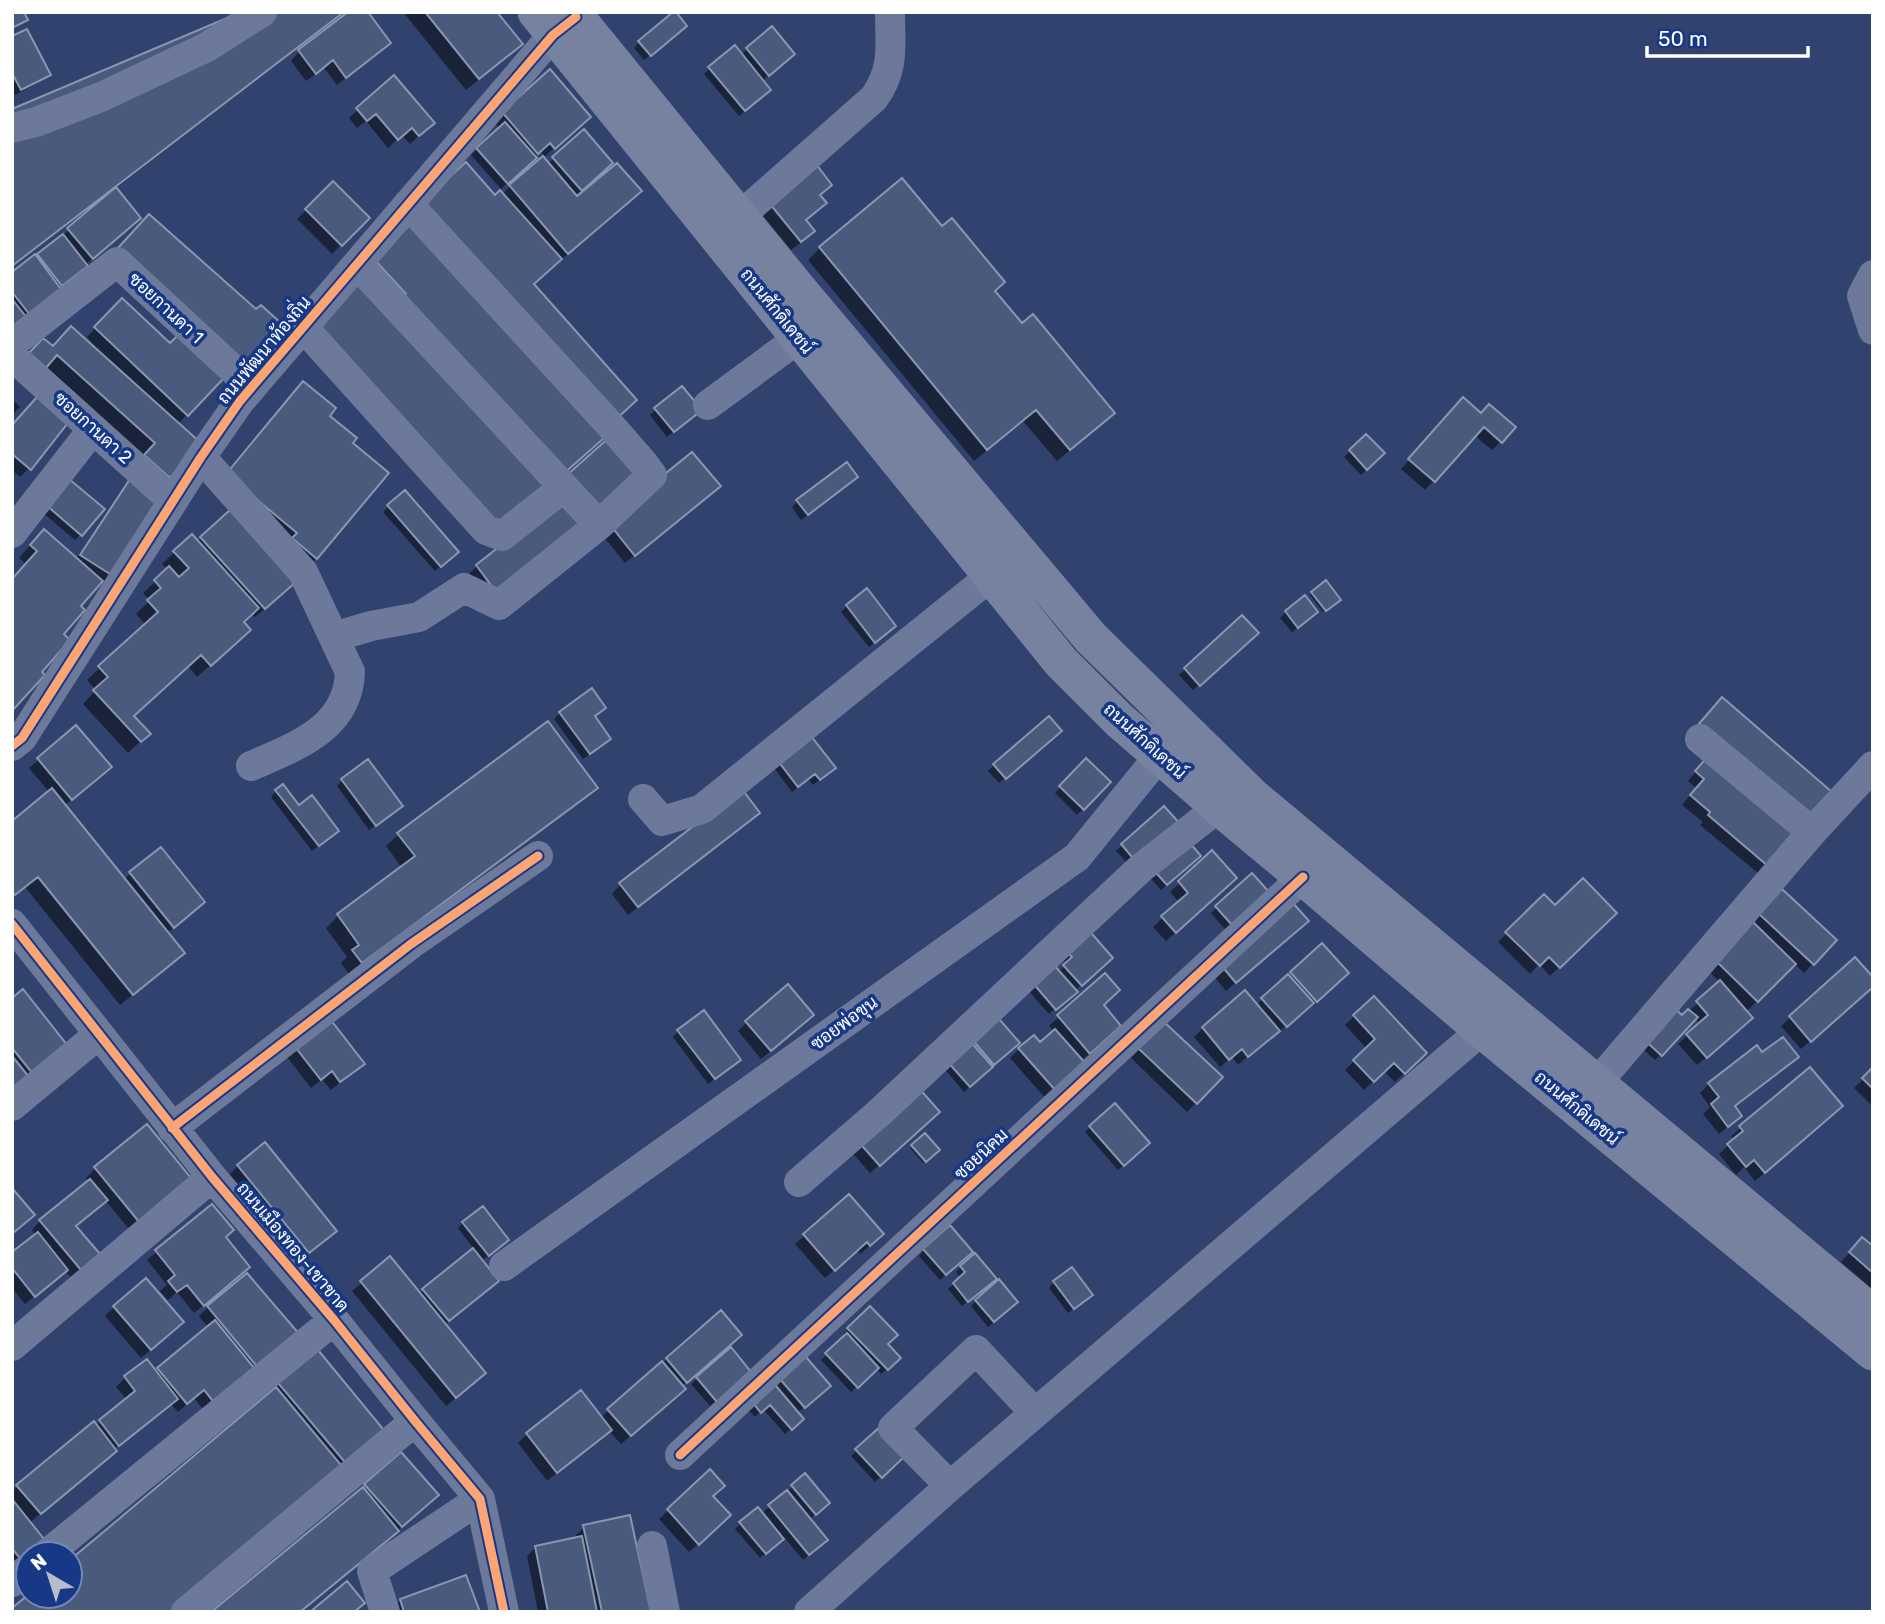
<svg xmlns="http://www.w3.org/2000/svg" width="1885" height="1624" font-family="Rubik,Sarabun,sans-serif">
<rect width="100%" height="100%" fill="#30426d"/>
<path fill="#0007" d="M245 12H345L115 189 130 226 85 265 80 271 58 288 12 335V274L60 238 88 213 86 211 12 267V110Z
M403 12H495L508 56 466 90Z
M679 31 644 60 634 48 639 42Z
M12 38 49 74 43 80 15 95 12 89Z
M389 43 380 52 337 85 324 68 306 81 291 61 299 52Z
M747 49 787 59 762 81 764 95 739 116 704 74 710 68 741 55Z
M394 77 424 131 410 144 402 135 388 148 366 121 357 128 349 118Z
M503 114 580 125 545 156 540 151 529 164 501 189 471 155 500 129 494 122Z
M583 132 605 169 575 196 577 199 630 200 532 285 488 540 374 260 502 195 510 186 547 164Z
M815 167 819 196 804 221V240L791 250 761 213Z
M901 180 1022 325 1100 425 1057 461 1023 421 974 461 808 260 820 248Z
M333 184 367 218 332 254 297 219Z
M122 301 170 345 222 378 178 424 169 476 156 488 44 367 52 348 92 347 94 345 87 337Z
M303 383 327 416 316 558 304 570 215 487 291 395Z
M682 388 694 415 667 437 650 415Z
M12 399 20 407 12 415Z
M1463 399 1501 441 1492 450 1474 435 1425 490 1401 469Z
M12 426 29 468 20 477 12 470Z
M1366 436 1383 453 1361 475 1344 457Z
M131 482 111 575 102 584 100 582 78 606 39 672 26 564 19 558 32 543 76 559 122 491Z
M850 482 801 520 792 507 797 502Z
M64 487 81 534 75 540 42 512Z
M569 494 487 599 468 575 477 566Z
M709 495 625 563 599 531Z
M389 506 451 557 435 571 383 512Z
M231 511 285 591 255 617 252 614 242 623 236 642 197 677 188 666 132 716 148 734 128 753 83 704 96 690 87 680 146 625 136 614 150 600 143 593 168 570 162 564 175 552 197 542Z
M1326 583 1338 599 1323 612 1310 595Z
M847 606 888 632 869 647 841 612Z
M1286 612 1310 618 1292 632 1280 618Z
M1242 617 1251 638 1193 690 1179 675Z
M560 713 593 717 603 744 583 759 554 719Z
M76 727 100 776 64 806 124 880 131 873 194 911 167 933 170 965 120 1005 25 887 12 898V823L50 793 29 768Z
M1054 737 999 783 988 771 994 765Z
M1086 761 1109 782 1077 815 1055 793Z
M779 763 828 773 813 785 808 779 792 792 774 768Z
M1701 766 1829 792 1758 873 1700 825 1703 822 1682 805 1696 788 1688 781Z
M342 780 395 811 369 830 337 786Z
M595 788 583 800 349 974 341 963 347 957 326 928 338 916 402 868 386 846 399 834Z
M276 791 299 808 331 836 312 851 271 797Z
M1164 809 1131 867 1116 851Z
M758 813 749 822 628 915 612 894 620 885Z
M1212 853 1226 887 1166 941 1153 927 1179 902 1170 892Z
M1193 862 1161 890 1146 873Z
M1252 875 1267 892 1225 929 1211 913Z
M1782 892 1834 940 1804 973 1794 963 1746 1012 1742 1027 1697 1065 1678 1044 1700 1024 1695 1018 1655 1060 1636 1043 1682 1018 1720 982 1706 969Z
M1544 896 1555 907 1615 913 1550 976 1539 964 1530 974 1498 942Z
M1086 930 1111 958 1049 1014 1027 989 1058 972 1067 964 1059 955Z
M1297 930 1226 991 1212 974Z
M1322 946 1346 973 1310 1006 1309 1005 1280 1031 1279 1029 1238 1065 1232 1057 1220 1067 1194 1037 1203 1028 1256 1005Z
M1855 960 1866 991 1801 1049 1781 1026Z
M1105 975 1102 1006 1110 1035 1081 1061 1046 1099 1010 1058 1019 1049 1040 1045 1055 1032 1049 1026Z
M1373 998 1425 1053 1395 1082 1384 1071 1364 1090 1345 1070 1367 1049 1345 1025Z
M12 1000 66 1046 12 1099Z
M747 1022 803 1024 761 1059 738 1031Z
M1163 1024 1220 1078 1187 1112 1131 1058Z
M678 1031 733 1065 708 1084 673 1037Z
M970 1037 1012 1048 964 1092 942 1066Z
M293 1044 362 1064 331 1090 322 1079 311 1088 284 1053Z
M1757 1048 1762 1055 1797 1057 1788 1066 1734 1108 1731 1124 1719 1134 1703 1114 1710 1107 1700 1093 1709 1084Z
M1810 1070 1832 1115 1755 1181 1744 1167 1736 1175 1719 1154 1734 1140 1731 1136Z
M1873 1070V1107L1854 1088Z
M929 1121 870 1173 849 1149Z
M146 1126 194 1184 134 1235 105 1200 75 1226 98 1254 71 1277 65 1271 25 1304 12 1288V1254L36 1236 32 1230 40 1221 90 1182 86 1178 95 1169Z
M1090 1127 1142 1149 1118 1170 1085 1132Z
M924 1135 937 1150 923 1163 910 1148Z
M238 1166 326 1239 299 1261 229 1175Z
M849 1196 873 1243 860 1254 857 1250 825 1278 795 1244Z
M212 1206 239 1276 194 1313 177 1292 168 1300 160 1291 167 1285 147 1260Z
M463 1223 501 1246 481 1261 488 1289 444 1325 475 1382 446 1406 352 1291 390 1259 419 1294 474 1249 458 1228Z
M1854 1248 1873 1249V1290L1841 1262Z
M924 1250 965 1258 940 1280 919 1256Z
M961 1267 989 1285 962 1306 948 1289 961 1278 956 1272Z
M1054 1282 1085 1300 1068 1313 1049 1288Z
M976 1301 1010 1308 988 1327 971 1306Z
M114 1307 173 1331 141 1358 105 1316Z
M208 1307 297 1335 206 1413 194 1398 178 1412 171 1404 114 1449 106 1459 29 1523 28 1554 12 1569V1491L94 1424 95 1426 127 1400 116 1387 125 1378 155 1372 208 1327 199 1316Z
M870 1309 886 1344 898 1358 881 1374 876 1368 851 1392 821 1360 845 1337 843 1334Z
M731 1344 682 1386 675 1398 621 1444 609 1431 547 1481 518 1443 527 1434 581 1393 600 1418 667 1359Z
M730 1350 744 1377 710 1406 691 1384Z
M781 1380 823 1392 797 1413 802 1419 785 1434 763 1409 755 1417 745 1406Z
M280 1384 386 1435 176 1612 70 1596V1562Z
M881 1428 905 1454 875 1482 851 1456Z
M401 1455 427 1504 384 1543 300 1612H214L358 1493Z
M710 1472 711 1497 720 1524 689 1552 659 1519Z
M805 1476 822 1508 809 1520 820 1546 803 1560 784 1537 760 1558 735 1529 741 1523 761 1514Z
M584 1527 649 1612H538L527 1556 536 1547 576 1539 575 1536Z
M401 1600 478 1612H389Z"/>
<path fill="#4a5a7c" stroke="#8a96b0" stroke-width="2" d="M12 12H24L28 20 12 28Z
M241 12H344L12 266V109Z
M348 12H368L391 43 346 78 333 60 316 74 298 50Z
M425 12H497L523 44 479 79Z
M673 12H676L687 26 651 56 638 41Z
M772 26 795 54 769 76 746 48Z
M27 29 51 75 21 90 12 73V36Z
M735 45 771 90 745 111 708 67Z
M550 69 591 117 555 149 550 143 538 154 502 112Z
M394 75 435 123 419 136 412 128 398 140 376 114 367 121 356 108Z
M505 122 537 158 508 184 476 148Z
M584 129 613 163 582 191 552 157Z
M543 156 577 196 617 163 642 191 568 254 509 185Z
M466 162 495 195 500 190 562 259 534 284 637 400 613 422 419 205Z
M816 164 832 185 820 195 827 203 806 220 815 231 801 242 769 203Z
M902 178 942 226 952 218 1005 282 995 291 1022 323 1033 314 1115 413 1070 450 1036 410 987 450 819 247Z
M333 181 370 218 342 246 305 209Z
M116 187 141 218 93 259 67 228Z
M149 214 256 309 261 305 281 323 245 363 117 249Z
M418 218 612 431 561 476 401 299 406 294 373 258Z
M63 234 88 266 62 286 37 254Z
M35 254 66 296 34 320 12 292V272Z
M361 278 554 481 501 530 315 325Z
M122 298 170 343 178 335 224 378 188 416 94 327Z
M12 299 31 323 20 332 12 322Z
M71 326 201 443 170 478 144 455 155 443 57 355 46 368 29 353 43 338 53 346Z
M303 381 336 408 330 416 357 438 353 443 389 473 317 559 292 538 297 533 226 474Z
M682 386 702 410 674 432 654 408Z
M37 397 67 424 31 470 12 454V425Z
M1463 397 1481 413 1489 404 1516 427 1502 443 1484 427 1435 482 1408 459Z
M1366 434 1385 453 1367 470 1349 450Z
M612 435 645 471 601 511 568 474Z
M692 452 721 486 635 556 607 521Z
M847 462 858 477 808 515 796 500Z
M69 479 105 509 82 536 46 505Z
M130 479 163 501 113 576 80 555Z
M405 490 459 552 441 567 387 505Z
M567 493 588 520 496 592 476 565Z
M231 509 296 582 265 609 200 537Z
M44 529 103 581 81 606 85 610 64 634 70 640 42 672 45 675 12 711V579L37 551 30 545Z
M192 534 259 608 244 622 251 630 211 666 201 655 134 716 151 734 141 742 93 690 108 677 98 666 158 612 147 600 161 588 154 580 169 566 179 577 189 568 173 551Z
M1326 580 1341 600 1326 611 1311 592Z
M867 588 896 626 875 643 846 605Z
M1305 595 1318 612 1298 628 1285 611Z
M1242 615 1259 633 1200 686 1184 668Z
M592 688 606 708 595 716 611 739 590 754 559 712Z
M1722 697 1832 792 1809 819 1698 725Z
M1049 716 1062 731 1006 779 993 764Z
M548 721 598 788 362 963 352 950 359 945 337 914 415 856 397 833Z
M76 725 112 767 72 800 37 758Z
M811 736 836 768 820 780 815 774 798 787 778 761Z
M1710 754 1799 829 1768 866 1708 815 1710 812 1690 795 1704 779 1695 771Z
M1086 758 1111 782 1084 810 1059 786Z
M368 759 403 806 376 826 341 779Z
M283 784 299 805 312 795 339 831 319 846 275 790Z
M52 788 185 953 133 995 38 877 15 895 12 892V821Z
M742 789 760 813 638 907 619 883Z
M1164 806 1181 825 1137 863 1121 844Z
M1184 836 1201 856 1167 885 1150 866Z
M161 847 205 902 174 928 129 872Z
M1212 850 1237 878 1176 933 1161 916 1188 893 1178 881Z
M1252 873 1269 892 1232 925 1215 906Z
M1583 878 1617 913 1560 968 1549 957 1540 966 1505 932 1544 894 1555 905Z
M1782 889 1837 940 1814 965 1759 914Z
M1292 902 1309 921 1236 983 1220 964Z
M1752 921 1796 964 1758 1002 1714 959Z
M1086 927 1113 958 1082 986 1063 965 1072 957 1063 948Z
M1322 943 1349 973 1317 1002 1290 972Z
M1855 957 1873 977V987L1811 1042 1789 1016Z
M1053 964 1078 992 1056 1010 1032 982Z
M1105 973 1120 990 1104 1005 1121 1026 1090 1054 1057 1015Z
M1288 974 1314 1003 1287 1027 1261 998Z
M1720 980 1753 1018 1707 1058 1686 1034 1708 1015 1696 1001Z
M788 984 814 1015 771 1051 745 1021Z
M23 989 68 1046 33 1074 12 1048V998Z
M1245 990 1280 1031 1248 1057 1242 1049 1229 1060 1202 1027Z
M1374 996 1427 1053 1405 1074 1394 1063 1374 1082 1353 1060 1375 1039 1353 1015Z
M1670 1004 1682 1015 1688 1009 1698 1017 1662 1056 1640 1036Z
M704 1010 741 1060 715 1079 677 1030Z
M994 1013 1020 1043 994 1065 969 1036Z
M327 1015 365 1064 340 1082 332 1071 321 1080 292 1043Z
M1163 1021 1223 1077 1197 1104 1138 1048Z
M1055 1029 1087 1065 1056 1091 1018 1048 1034 1035 1040 1042Z
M1783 1037 1799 1057 1735 1106 1742 1116 1728 1127 1711 1104 1719 1097 1708 1083 1757 1045 1762 1052Z
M969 1040 993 1067 970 1087 946 1060Z
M12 1056 34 1083 12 1090Z
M1810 1067 1843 1106 1765 1173 1754 1160 1746 1167 1727 1144 1743 1131 1739 1126Z
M1873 1067V1089L1862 1078Z
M917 1086 940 1112 880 1166 856 1139Z
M1115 1103 1150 1143 1124 1166 1089 1126Z
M147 1124 196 1184 144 1228 94 1167Z
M925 1133 940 1150 926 1162 911 1145Z
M265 1142 337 1231 309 1253 237 1165Z
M90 1179 108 1200 76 1226 100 1254 81 1270 39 1220Z
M12 1188 35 1215 12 1234Z
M849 1194 884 1234 870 1246 867 1242 835 1271 803 1234Z
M212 1204 234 1230 226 1237 250 1267 204 1306 187 1285 177 1292 168 1281 175 1275 155 1250Z
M483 1206 509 1240 489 1256 462 1222Z
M950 1225 973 1252 946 1275 923 1249Z
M38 1232 68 1270 35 1297 12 1268V1252Z
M1862 1237 1873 1246V1273L1849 1252Z
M473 1248 499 1281 449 1321 422 1289Z
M975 1253 997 1279 968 1302 953 1283 965 1272 960 1266Z
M390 1256 486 1373 456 1398 360 1281Z
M1072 1267 1093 1295 1074 1309 1053 1281Z
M247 1273 300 1335 259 1369 207 1306Z
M146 1278 184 1322 151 1350 113 1306Z
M999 1279 1018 1302 994 1322 975 1300Z
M870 1306 898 1335 888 1344 901 1358 888 1370 847 1328Z
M721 1310 742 1335 687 1383 666 1358Z
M215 1320 255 1369 216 1405 204 1390 187 1404 157 1368Z
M847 1333 879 1368 858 1388 825 1353Z
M731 1347 751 1372 717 1402 696 1377Z
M318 1350 388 1435 349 1467 278 1383Z
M806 1357 831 1386 805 1408 780 1379Z
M147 1359 178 1399 119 1446 99 1420 135 1391 124 1376Z
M662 1361 686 1389 631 1436 607 1409Z
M771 1380 804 1419 792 1430 770 1405 761 1413 750 1399Z
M276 1387 346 1471 176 1612H12V1608L28 1595 70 1596V1560Z
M581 1390 612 1430 557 1473 526 1433Z
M94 1421 117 1451 41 1514 16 1485Z
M881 1426 907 1454 882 1478 855 1449Z
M401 1452 439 1495 402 1527 364 1484Z
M710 1469 725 1486 713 1496 731 1515 699 1545 667 1509Z
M805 1473 830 1503 816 1515 791 1485Z
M363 1487 399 1531 300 1612H211Z
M787 1490 828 1540 809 1555 768 1505Z
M12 1499 48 1544 36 1554H28V1560L24 1563 14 1551 12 1552Z
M758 1507 784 1539 766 1554 739 1522Z
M630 1515 651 1612H602L583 1525Z
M582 1536 597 1612H548L535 1546Z
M466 1575 480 1612H404L400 1599Z
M347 1581 365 1603 354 1612H310Z"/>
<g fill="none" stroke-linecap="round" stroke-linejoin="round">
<path stroke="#6c799b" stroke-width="30" d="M12 128 36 122 101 97 207 47 262 12
M739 217 874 98C895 69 890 46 890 12
M357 264 599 525
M1873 275 1862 296 1873 330
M303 327 486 530 502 536 564 487
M12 344 117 262 252 387
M12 356 173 501
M708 405 799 338
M201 457 303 572 350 672C348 729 296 746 251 766
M12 533 93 429
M334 637 371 626 419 617 464 588 499 605 599 525 652 475 644 464 611 426 408 204
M1700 739 1812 832
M12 746 22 738 201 457 240 401 553 35 570 22
M643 799 662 821 702 809 991 576
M12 924 212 1177 334 1320 415 1421 480 1499 504 1612
M1596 1084 1812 832 1873 766
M12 1106 99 1034
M172 1128 411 944 538 856
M799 1182 879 1113 1141 868 1219 807
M504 1266 1077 857 1160 755
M12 1346 212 1177
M680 1455 1303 877
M950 1486 893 1428 976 1350 1035 1413
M652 1546 665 1612
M47 1554 334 1320
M12 1582 28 1569
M186 1612 415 1421
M385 1612 372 1571 480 1499
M809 1612 950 1486 1482 1030"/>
<path stroke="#7682a0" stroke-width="37" d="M536 12 1061 662 1119 720 1219 807 1303 877 1482 1030 1873 1352
M572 12 799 290 1091 638 1253 797 1873 1314"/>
<g stroke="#163887" stroke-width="13">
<path id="cycleway" d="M12 746 22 738 201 457 240 401 553 35 576 17
M12 924 212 1177 334 1320 415 1421 480 1499 504 1612
M172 1128 411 944 538 856
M680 1455 1303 877"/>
</g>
<use href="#cycleway" stroke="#fda474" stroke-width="9"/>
</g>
<g text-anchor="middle" stroke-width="7" stroke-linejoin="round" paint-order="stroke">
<g font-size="18" fill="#fff" stroke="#163887">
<text transform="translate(166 308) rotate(43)" y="6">ซอยกานดา 1</text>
<text transform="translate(777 311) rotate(51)" y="6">ถนนศักดิเดชน์</text>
<text transform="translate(264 350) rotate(-50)" y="6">ถนนพัฒนาท้องถิ่น</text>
<text transform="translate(93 428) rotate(42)" y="6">ซอยกานดา 2</text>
<text transform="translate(1145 741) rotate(42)" y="6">ถนนศักดิเดชน์</text>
<text transform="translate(844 1023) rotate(-36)" y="6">ซอยพ่อขุน</text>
<text transform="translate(1577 1108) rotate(40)" y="6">ถนนศักดิเดชน์</text>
<text transform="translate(981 1154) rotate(-43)" y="6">ซอยนิคม</text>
<text transform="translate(293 1247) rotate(50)" y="6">ถนนเมืองทอง-เขาขาด</text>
</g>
</g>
<rect width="1885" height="1624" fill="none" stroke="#ffffff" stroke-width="28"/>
<g transform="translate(49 1575) rotate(321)"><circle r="33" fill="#163887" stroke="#7388b7" stroke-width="2"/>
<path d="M0-5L12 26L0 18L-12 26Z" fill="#b7bdcc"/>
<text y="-10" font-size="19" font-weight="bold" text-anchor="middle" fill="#ffffff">N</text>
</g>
<path d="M1647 46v10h161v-10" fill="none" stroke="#ffffff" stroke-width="3.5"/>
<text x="1658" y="46" font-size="21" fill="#ffffff" stroke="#163887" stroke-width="5" paint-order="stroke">50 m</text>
</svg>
